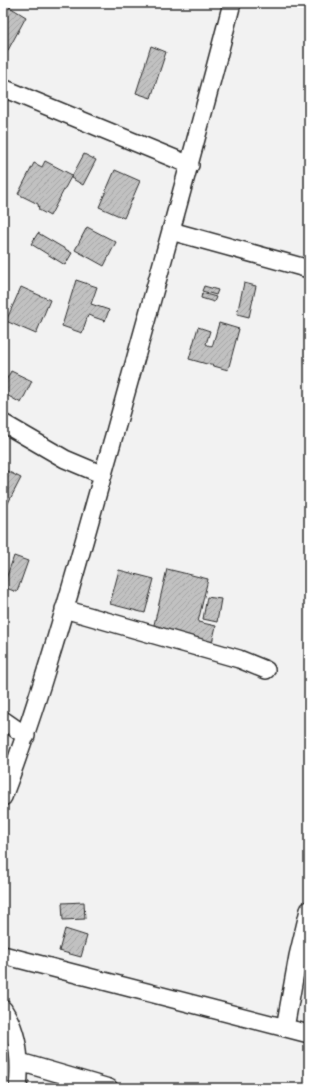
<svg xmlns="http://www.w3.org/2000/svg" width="312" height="1091" font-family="Delius,sans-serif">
<defs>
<pattern id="building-hatch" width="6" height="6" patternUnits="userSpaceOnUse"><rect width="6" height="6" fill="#c1c1c1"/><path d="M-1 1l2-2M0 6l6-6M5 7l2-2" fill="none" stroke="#a6a6a6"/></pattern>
</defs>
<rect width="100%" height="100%" fill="#f2f2f2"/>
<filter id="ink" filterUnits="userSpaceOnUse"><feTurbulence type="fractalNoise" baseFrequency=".025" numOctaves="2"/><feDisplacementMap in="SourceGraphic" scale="8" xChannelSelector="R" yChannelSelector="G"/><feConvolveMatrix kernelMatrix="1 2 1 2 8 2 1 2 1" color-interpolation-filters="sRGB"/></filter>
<g filter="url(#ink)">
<path fill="url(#building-hatch)" stroke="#2b2b2b" d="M3 3 26 17 7 52 3 50Z
M151 46 166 52 151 98 136 93Z
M84 154 96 160 83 185 71 178Z
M45 161 72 175 50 216 39 210 38 204 18 194 34 163 42 167Z
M115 170 140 181 124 218 99 207Z
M87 227 116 242 104 266 75 250Z
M38 233 72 253 65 265 31 244Z
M76 280 97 287 91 304 109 310 105 321 88 315 82 333 62 326Z
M244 283 256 286 249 317 237 314Z
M204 286 218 290 216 295 202 291Z
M21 287 50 300 36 334 6 321Z
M202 293 216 297 214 302 201 298Z
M219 323 239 329 228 370 189 359 198 327 210 331 206 344 212 347Z
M11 371 32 381 21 403 3 393V386Z
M3 469 21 478 5 509 3 508Z
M14 556 28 561 17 592 3 587Z
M167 569 208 579 198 622 216 626 212 643 153 629Z
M119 570 154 579 145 613 110 604Z
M207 597 221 599 217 622 203 619Z
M84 902 85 919 63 920 62 903Z
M65 929 87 936 81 957 59 951Z"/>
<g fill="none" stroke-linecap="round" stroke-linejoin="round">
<g stroke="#2b2b2b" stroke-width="20">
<path id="minor" d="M3 88 190 165
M171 231 309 269
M3 423 65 459 103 475
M64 609 239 659 266 670
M3 720 26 736
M3 797C48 678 80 554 115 432 155 289 195 147 232 3
M3 955 309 1034
M3 1009C19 1033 21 1061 18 1088
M285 1028 298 956 309 910
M20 1062 109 1088"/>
</g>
<use href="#minor" stroke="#fff" stroke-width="17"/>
</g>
</g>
<rect width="312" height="1091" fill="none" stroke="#fff" stroke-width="16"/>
<rect x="8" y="8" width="296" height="1075" fill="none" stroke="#2b2b2b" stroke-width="1.5" filter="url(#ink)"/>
</svg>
